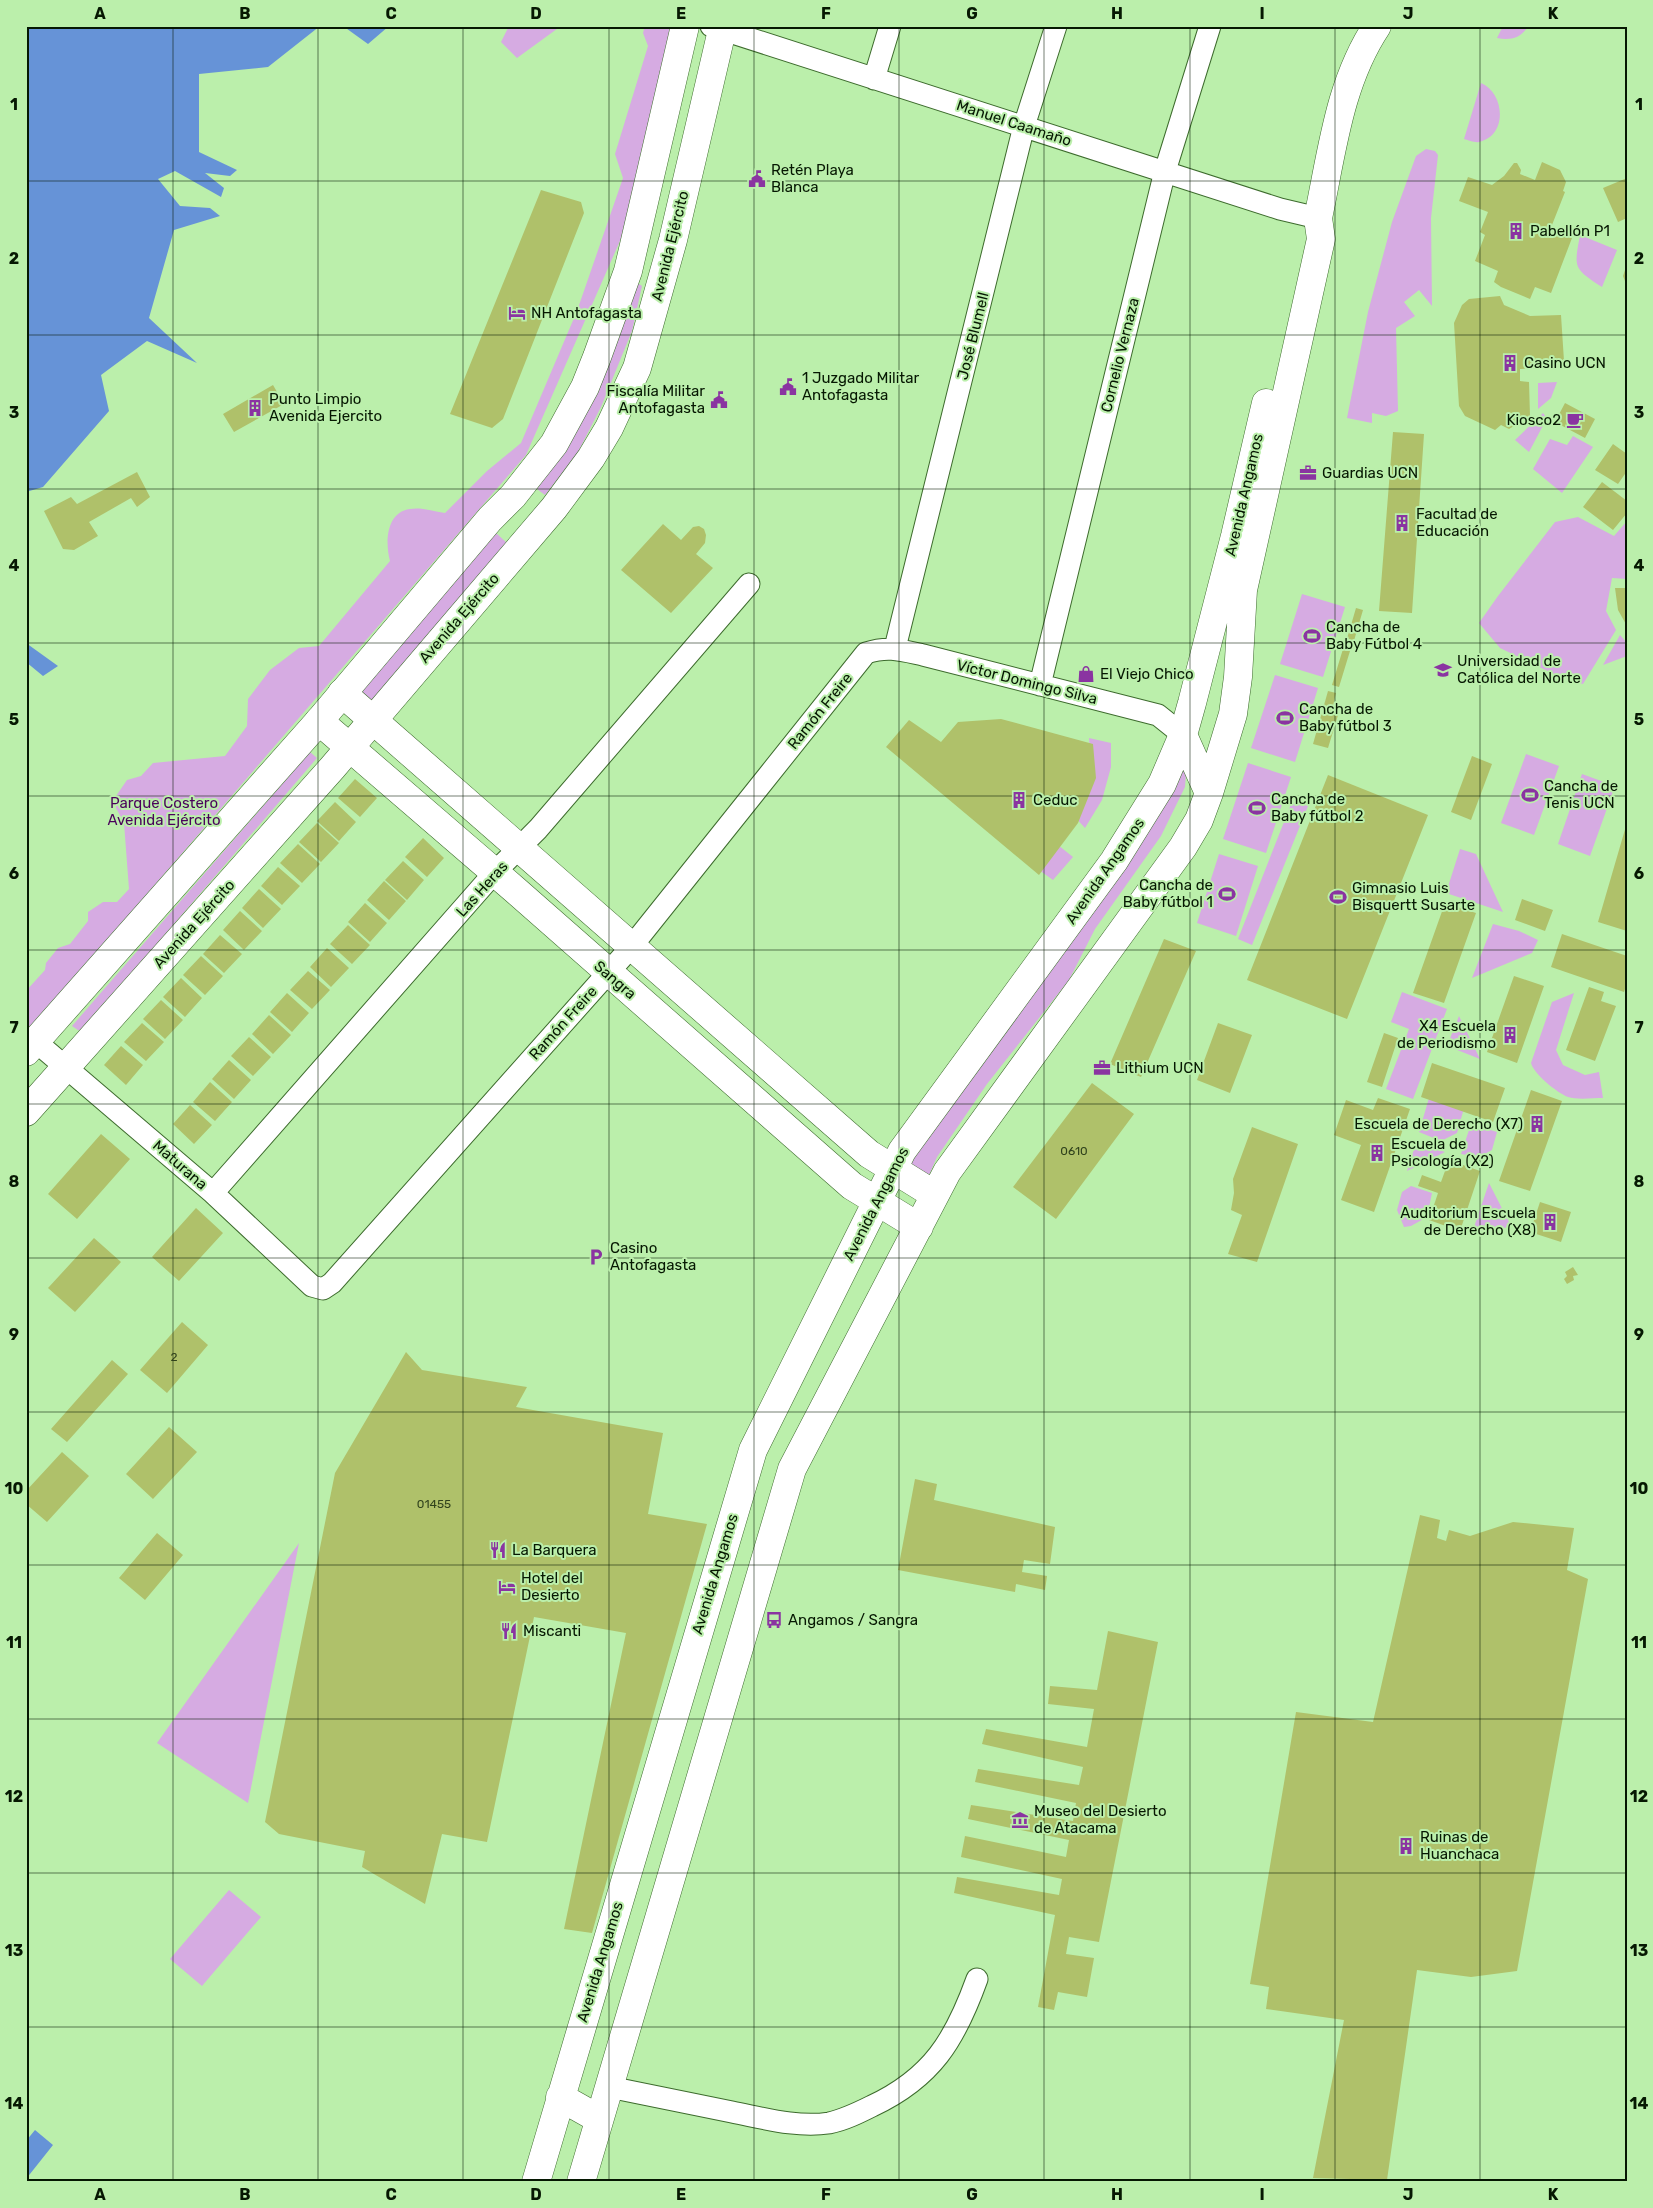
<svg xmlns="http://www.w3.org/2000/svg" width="1653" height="2208" font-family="Rubik,sans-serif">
<rect width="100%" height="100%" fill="#bbefab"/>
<path fill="#d6abe2" d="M509 26H561L517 58 501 42Z
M645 26H675L623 234 526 455 26 1034V991L45 970 46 963 58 948 70 944 88 921V912L103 902H117L129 889 124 823 116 808V796L127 780 141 776 153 763 225 756 247 726 248 699 270 670 299 648 319 646 390 561C385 543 386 512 410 509 421 507 433 511 445 513L487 471 521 443 577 311 623 178 615 154 648 46 643 33Z
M1503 26H1528C1522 38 1510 41 1497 38Z
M1481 83C1505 93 1508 136 1479 142 1475 143 1468 140 1464 139Z
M1426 149 1435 151 1438 155 1431 218 1432 306 1419 290 1404 302 1415 316 1396 328 1398 411 1386 416 1372 413V423L1347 418 1368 312 1392 222 1416 156Z
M1580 235 1617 250 1602 287C1573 268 1574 268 1580 235Z
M636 282 642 286 632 331 601 407 576 456 545 495 537 489 567 445Z
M1557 382 1551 398 1538 409V383Z
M1543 413 1547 418 1529 452 1515 440Z
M1573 436 1593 447 1562 493 1533 469 1550 439 1567 445Z
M1578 517 1614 536 1627 521V579L1612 578 1606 611 1616 630 1583 684 1558 676 1500 648 1479 623 1498 596 1555 522Z
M496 533 507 543 367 706 356 696Z
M1302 594 1345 607 1323 677 1280 664Z
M1620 635 1627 643V656L1603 665Z
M1275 675 1318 688 1295 762 1251 748Z
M1089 738 1111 743V767L1102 800 1085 828 1073 815 1091 761Z
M310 752 317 758 81 1032 72 1026Z
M1526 754 1559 766 1534 835 1501 823Z
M1248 763 1291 777 1266 853 1223 839Z
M1182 766 1186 773 1185 787 1161 836 1095 929 1069 980 987 1084 937 1157 929 1175 923 1176 911 1167 910 1159Z
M1582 774 1615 786 1590 856 1558 844Z
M1293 799 1308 806 1252 945 1238 939Z
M1058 845 1073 857 1053 880 1039 870Z
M1460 849 1476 854 1503 912 1446 893Z
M1219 854 1258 866 1236 936 1197 923Z
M1493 924 1519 931 1538 940 1532 953 1472 978Z
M1402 992 1447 1009 1413 1099 1386 1089 1409 1029 1391 1022Z
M1574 993 1556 1050 1563 1065 1585 1075 1599 1072 1603 1098C1593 1098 1577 1100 1568 1097 1556 1092 1534 1074 1531 1063L1552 1002Z
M1459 1016 1480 1059 1447 1046Z
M1429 1098 1464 1108 1457 1133 1441 1141 1419 1132Z
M1471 1124 1497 1132 1492 1150 1479 1157 1461 1154Z
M1416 1143 1445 1152 1407 1171Z
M1489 1183 1511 1226 1490 1232 1473 1230Z
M1411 1186 1432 1193 1427 1217 1411 1226 1404 1227 1397 1210 1402 1192Z
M299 1543 248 1803 157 1743Z
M229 1890 261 1917 202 1986 170 1959Z"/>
<path fill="#6693d7" d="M26 26H320L268 67 199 74V152L237 170 230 176 205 173 224 188 221 197 175 171 158 179 180 206 210 208 220 216 174 230 149 318 197 363 147 341 101 375 109 411 43 487 26 492Z
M343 26H389L368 44Z
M26 643 58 666 43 676 26 662Z
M35 2130 53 2145 26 2179V2141Z"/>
<path fill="#afc16a" d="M1542 162 1560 170 1566 182 1563 191 1565 192 1550 230 1572 238 1551 293 1535 287 1530 299 1501 287 1494 282 1498 271 1475 261 1485 235 1480 232 1488 212 1459 201 1468 177 1492 185 1504 176 1514 163H1517L1521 170 1520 174 1535 180Z
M1627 178V218L1618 222 1603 188Z
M541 190 581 202 584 213 503 419 492 428 450 414Z
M1627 264V286L1623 276Z
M1500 296 1504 305 1530 316 1561 315 1564 361 1559 367 1520 369V381L1529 382 1530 416 1509 429 1501 425 1495 430 1465 416 1459 406 1454 323 1462 305 1469 299Z
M273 385 284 404 234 432 223 414Z
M1565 403 1595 419 1585 438 1555 422Z
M1393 432 1424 434 1412 613 1379 611Z
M1613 444 1627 454V471L1618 484 1595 470Z
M137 472 150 497 137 507 131 498 89 522 98 536 74 550 63 549 44 511 71 497 77 504Z
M1602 482 1627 501V513L1613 530 1583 507Z
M663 524 681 540 693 527 699 526 704 529 706 535 705 543 696 554 713 568 671 613 621 570Z
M1615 588H1627V626L1618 610Z
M1356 608 1363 610 1353 644 1346 642Z
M1343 649 1350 651 1339 687 1332 685Z
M1328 691 1336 693 1332 710 1339 712 1328 748 1313 744Z
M1001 719 1093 744 1096 778 1078 823 1039 875 886 747 909 720 941 742 958 722Z
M1472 756 1492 764 1471 820 1451 812Z
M1328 775 1428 815 1347 1019 1247 980Z
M355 779 377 798 360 817 338 798Z
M335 802 356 822 339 841 317 821Z
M317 823 339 843 321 862 299 842Z
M1626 826H1627V931L1598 922Z
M423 838 444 858 427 877 405 857Z
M298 844 320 864 302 883 280 863Z
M403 861 424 880 407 900 385 880Z
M278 867 300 886 282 905 261 886Z
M384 881 406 901 389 920 367 900Z
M259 889 281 909 263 928 242 908Z
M1522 899 1553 910 1545 931 1515 920Z
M365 903 387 923 370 942 348 922Z
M1445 903 1476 913 1444 1003 1413 993Z
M240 911 262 931 244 950 223 930Z
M348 925 370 945 352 964 330 944Z
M1562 934 1627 956V983L1624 992 1551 967Z
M220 935 242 954 224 973 203 954Z
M1164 939 1196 951 1141 1077 1110 1064Z
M327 948 349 968 331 987 310 967Z
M201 956 223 976 205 995 183 975Z
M308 971 330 990 312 1009 290 990Z
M1514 976 1544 986 1517 1063 1487 1052Z
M181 978 202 998 185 1017 163 997Z
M1589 987 1604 992 1601 1001 1616 1006 1595 1061 1566 1050Z
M287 993 309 1013 292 1032 270 1012Z
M161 1000 183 1020 165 1039 143 1019Z
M269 1015 291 1035 273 1054 252 1034Z
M142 1023 164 1042 146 1061 124 1042Z
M1218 1023 1252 1035 1230 1093 1197 1080Z
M1384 1033 1398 1038 1382 1087 1367 1082Z
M249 1037 271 1057 253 1076 231 1056Z
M121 1046 143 1065 126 1085 104 1065Z
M229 1060 251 1080 234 1099 212 1079Z
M1432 1063 1505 1088 1493 1122 1421 1097Z
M210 1082 232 1102 215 1121 193 1102Z
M1092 1083 1134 1114 1056 1219 1013 1187Z
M1531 1090 1562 1101 1530 1191 1499 1181Z
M1378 1098 1410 1109 1374 1212 1341 1200 1361 1145 1334 1135 1346 1100 1373 1110Z
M190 1105 212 1125 194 1144 173 1124Z
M1252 1127 1298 1144 1257 1262 1228 1254 1242 1215 1231 1210 1234 1193 1233 1179Z
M101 1134 130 1159 77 1219 48 1194Z
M1449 1160 1480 1171 1460 1231 1429 1220 1438 1193 1418 1186 1422 1175 1441 1182Z
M1540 1202 1571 1212 1561 1242 1530 1232Z
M196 1208 223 1233 179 1281 152 1257Z
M94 1238 121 1262 75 1312 48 1288Z
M1573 1267 1578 1275 1573 1276 1574 1280 1567 1284 1564 1279 1567 1276 1565 1272Z
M182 1322 208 1345 167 1393 140 1370Z
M406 1352 422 1370 527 1387 516 1407 663 1433 648 1514 707 1524 592 1933 564 1929 626 1633 534 1617 487 1842 442 1834 425 1904 362 1867 365 1851 279 1834 265 1822 335 1473Z
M112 1360 128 1374 67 1442 51 1429Z
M169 1427 197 1452 153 1499 126 1474Z
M62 1452 89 1476 47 1522 26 1504V1491Z
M915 1479 937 1484 934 1500 1055 1527 1050 1564 1024 1560 1022 1572 1047 1576 1045 1590 1016 1584 1015 1592 898 1570Z
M1420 1515 1440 1520 1437 1538 1446 1541 1449 1530 1470 1536 1513 1522 1574 1528 1567 1570 1588 1579 1517 1971 1471 1977 1417 1970 1387 2180 1313 2178 1344 2020 1266 2009 1269 1987 1250 1984 1296 1712 1373 1722Z
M157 1533 183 1555 145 1600 119 1578Z
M1108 1631 1158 1642 1099 1942 1069 1937 1066 1954 1094 1958 1087 1997 1058 1992 1054 2010 1038 2007 1055 1915 954 1893 957 1877 1059 1895 1062 1879 961 1857 965 1836 1066 1857 1069 1840 968 1819 971 1805 1073 1821 1076 1803 975 1782 978 1769 1079 1785 1083 1767 982 1744 986 1729 1087 1747 1094 1709 1048 1704 1050 1686 1097 1690Z"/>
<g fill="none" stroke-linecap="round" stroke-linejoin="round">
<g stroke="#3d6b2d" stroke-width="23">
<path id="street" d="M711 26 1280 209 1318 218
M874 79 890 26
M895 648 1024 126 1056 26
M1040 685 1165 171 1210 26
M35 1041 213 1193 312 1286 323 1289 332 1283 632 946 866 653C888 646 900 650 923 655L1158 715 1183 735
M213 1193 495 872 538 829 749 584
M609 2087C650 2095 691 2104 732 2112 763 2118 797 2128 829 2123 844 2120 858 2113 872 2106 932 2078 955 2040 977 1979"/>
</g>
<g stroke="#3d6b2d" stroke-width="29">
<path id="secondary" d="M342 693 869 1154 935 1195
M319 721 514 889 852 1186 919 1227
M1183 735 1209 793
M560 2097 599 2119
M536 2182 753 1450 902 1151 1114 861 1162 784 1183 735 1192 703 1235 536 1266 403
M581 2182 792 1469 947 1172 1183 847 1199 820 1209 793 1233 714 1238 677 1243 590 1321 239 1318 218C1332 152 1339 83 1377 26"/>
</g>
<g stroke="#3d6b2d" stroke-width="29">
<path id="highway" d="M26 1052 319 721 490 519 513 496 554 444 585 387 597 357 628 271 685 26
M26 1112 333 767 554 508 591 458 609 428 637 368 673 240 723 26"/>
</g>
<use href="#street" stroke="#fff" stroke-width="21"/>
<use href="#secondary" stroke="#fff" stroke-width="28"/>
<use href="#highway" stroke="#fff" stroke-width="28"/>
</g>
<path fill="none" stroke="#061802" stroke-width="1" stroke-opacity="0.55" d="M173 26V2182M318 26V2182M463 26V2182M609 26V2182M754 26V2182M899 26V2182M1044 26V2182M1190 26V2182M1335 26V2182M1480 26V2182M26 181H1627M26 335H1627M26 489H1627M26 643H1627M26 796H1627M26 950H1627M26 1104H1627M26 1258H1627M26 1412H1627M26 1565H1627M26 1719H1627M26 1873H1627M26 2027H1627"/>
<defs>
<g id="civic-bare" transform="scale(1.35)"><path d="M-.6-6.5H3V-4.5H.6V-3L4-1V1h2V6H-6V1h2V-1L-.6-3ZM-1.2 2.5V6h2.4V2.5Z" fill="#8a34a1" stroke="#bbefab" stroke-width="2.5" paint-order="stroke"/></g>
<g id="building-bare" transform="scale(1.35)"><path d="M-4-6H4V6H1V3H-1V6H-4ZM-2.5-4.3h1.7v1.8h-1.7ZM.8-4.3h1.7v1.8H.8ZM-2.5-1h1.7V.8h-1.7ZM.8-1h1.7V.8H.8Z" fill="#8a34a1" stroke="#bbefab" stroke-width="2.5" paint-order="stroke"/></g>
<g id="hotel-bare" transform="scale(1.35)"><path d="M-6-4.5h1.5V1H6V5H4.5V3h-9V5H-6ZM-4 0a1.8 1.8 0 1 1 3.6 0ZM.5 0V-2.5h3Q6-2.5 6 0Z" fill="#8a34a1" stroke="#bbefab" stroke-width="2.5" paint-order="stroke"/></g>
<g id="cafe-bare" transform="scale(1.35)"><path d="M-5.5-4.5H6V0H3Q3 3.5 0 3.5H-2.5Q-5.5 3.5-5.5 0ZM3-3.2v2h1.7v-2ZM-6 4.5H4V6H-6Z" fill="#8a34a1" stroke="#bbefab" stroke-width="2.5" paint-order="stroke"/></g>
<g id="office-bare" transform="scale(1.35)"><path d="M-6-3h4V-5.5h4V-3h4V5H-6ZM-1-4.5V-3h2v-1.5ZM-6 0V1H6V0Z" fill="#8a34a1" stroke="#bbefab" stroke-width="2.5" paint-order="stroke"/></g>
<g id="stadium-bare" transform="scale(1.35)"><path d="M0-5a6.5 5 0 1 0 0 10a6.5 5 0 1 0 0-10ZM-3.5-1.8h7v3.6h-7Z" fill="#8a34a1" stroke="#bbefab" stroke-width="2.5" paint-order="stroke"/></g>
<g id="university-bare" transform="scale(1.35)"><path d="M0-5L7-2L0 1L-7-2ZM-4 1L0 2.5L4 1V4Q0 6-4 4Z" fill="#8a34a1" stroke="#bbefab" stroke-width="2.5" paint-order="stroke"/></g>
<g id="shop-bare" transform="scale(1.35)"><path d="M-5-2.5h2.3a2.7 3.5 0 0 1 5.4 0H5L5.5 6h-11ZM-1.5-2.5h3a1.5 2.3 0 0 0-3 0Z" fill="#8a34a1" stroke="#bbefab" stroke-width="2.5" paint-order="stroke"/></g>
<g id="parking-bare" transform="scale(1.35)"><path d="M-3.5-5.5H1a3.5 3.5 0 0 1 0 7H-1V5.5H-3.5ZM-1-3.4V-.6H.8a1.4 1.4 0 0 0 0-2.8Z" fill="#8a34a1" stroke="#bbefab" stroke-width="2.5" paint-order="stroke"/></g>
<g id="restaurant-bare" transform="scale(1.35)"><path d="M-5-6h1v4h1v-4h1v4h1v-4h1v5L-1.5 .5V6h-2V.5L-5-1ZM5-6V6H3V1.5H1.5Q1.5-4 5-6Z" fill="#8a34a1" stroke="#bbefab" stroke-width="2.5" paint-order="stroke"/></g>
<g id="bus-bare" transform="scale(1.35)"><path d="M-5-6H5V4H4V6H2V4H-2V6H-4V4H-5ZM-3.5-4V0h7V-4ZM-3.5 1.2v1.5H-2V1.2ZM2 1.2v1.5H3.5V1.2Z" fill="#8a34a1" stroke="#bbefab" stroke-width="2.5" paint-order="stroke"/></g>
<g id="museum-bare" transform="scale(1.35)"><path d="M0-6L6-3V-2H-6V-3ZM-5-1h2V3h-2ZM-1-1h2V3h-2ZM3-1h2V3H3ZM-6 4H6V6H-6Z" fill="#8a34a1" stroke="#bbefab" stroke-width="2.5" paint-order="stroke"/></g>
</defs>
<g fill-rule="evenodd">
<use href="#civic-bare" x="757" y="179"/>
<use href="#building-bare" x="1516" y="231"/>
<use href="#hotel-bare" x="517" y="313"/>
<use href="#building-bare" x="1510" y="363"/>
<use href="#civic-bare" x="788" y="387"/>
<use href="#civic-bare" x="719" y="400"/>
<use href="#building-bare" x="255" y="408"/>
<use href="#cafe-bare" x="1575" y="420"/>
<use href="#office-bare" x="1308" y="473"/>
<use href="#building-bare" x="1402" y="523"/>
<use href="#stadium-bare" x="1312" y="636"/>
<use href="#university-bare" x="1443" y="670"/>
<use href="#shop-bare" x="1086" y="674"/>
<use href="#stadium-bare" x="1285" y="718"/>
<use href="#stadium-bare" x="1530" y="795"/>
<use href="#building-bare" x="1019" y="800"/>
<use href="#stadium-bare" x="1257" y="808"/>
<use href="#stadium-bare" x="1227" y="894"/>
<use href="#stadium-bare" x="1338" y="897"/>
<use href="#building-bare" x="1510" y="1035"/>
<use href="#office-bare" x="1102" y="1068"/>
<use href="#building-bare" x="1537" y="1124"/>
<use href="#building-bare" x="1377" y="1153"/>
<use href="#building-bare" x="1550" y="1222"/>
<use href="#parking-bare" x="596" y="1257"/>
<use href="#restaurant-bare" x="498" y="1550"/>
<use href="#hotel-bare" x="507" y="1587"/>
<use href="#bus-bare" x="774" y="1620"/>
<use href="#restaurant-bare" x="509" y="1631"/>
<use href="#museum-bare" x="1020" y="1820"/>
<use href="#building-bare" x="1406" y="1846"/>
</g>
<g text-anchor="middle" stroke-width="4" stroke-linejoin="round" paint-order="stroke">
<g font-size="12" fill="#30421c">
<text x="1074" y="1155">0610</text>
<text x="174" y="1361">2</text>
<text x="434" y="1508">01455</text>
</g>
<g font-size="15" fill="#061802" stroke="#bbefab">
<text transform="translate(1014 123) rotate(18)" y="5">Manuel Caamaño</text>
<text transform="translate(670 246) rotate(-76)" y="5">Avenida Ejército</text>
<text transform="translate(973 336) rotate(-76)" y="5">José Blumell</text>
<text transform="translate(1120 355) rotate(-76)" y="5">Cornelio Vernaza</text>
<text transform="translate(1244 495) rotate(-77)" y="5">Avenida Angamos</text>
<text transform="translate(459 618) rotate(-49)" y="5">Avenida Ejército</text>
<text transform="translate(1027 682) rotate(14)" y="5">Víctor Domingo Silva</text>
<text transform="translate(820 711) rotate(-51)" y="5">Ramón Freire</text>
<text transform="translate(1105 871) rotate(-55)" y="5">Avenida Angamos</text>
<text transform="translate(482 889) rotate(-48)" y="5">Las Heras</text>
<text transform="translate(194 924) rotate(-48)" y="5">Avenida Ejército</text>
<text transform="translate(615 980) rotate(41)" y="5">Sangra</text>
<text transform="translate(563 1023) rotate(-48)" y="5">Ramón Freire</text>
<text transform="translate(180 1165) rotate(41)" y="5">Maturana</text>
<text transform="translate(876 1204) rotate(-63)" y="5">Avenida Angamos</text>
<text transform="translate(715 1574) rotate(-73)" y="5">Avenida Angamos</text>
<text transform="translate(600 1962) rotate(-73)" y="5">Avenida Angamos</text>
</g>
<g font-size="15" fill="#061802" stroke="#bbefab" text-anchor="start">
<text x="771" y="175">Retén Playa<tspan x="771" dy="17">Blanca</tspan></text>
<text x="1530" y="236">Pabellón P1</text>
<text x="531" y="318">NH Antofagasta</text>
<text x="1524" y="368">Casino UCN</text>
<text x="802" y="383">1 Juzgado Militar<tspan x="802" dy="17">Antofagasta</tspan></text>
<text x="705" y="396" text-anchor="end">Fiscalía Militar<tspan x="705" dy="17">Antofagasta</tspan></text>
<text x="269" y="404">Punto Limpio<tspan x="269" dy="17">Avenida Ejercito</tspan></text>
<text x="1561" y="425" text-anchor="end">Kiosco2</text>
<text x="1322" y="478">Guardias UCN</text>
<text x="1416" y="519">Facultad de<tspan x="1416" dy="17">Educación</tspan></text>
<text x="1326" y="632">Cancha de<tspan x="1326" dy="17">Baby Fútbol 4</tspan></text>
<text x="1457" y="666">Universidad de<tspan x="1457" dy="17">Católica del Norte</tspan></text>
<text x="1100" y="679">El Viejo Chico</text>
<text x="1299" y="714">Cancha de<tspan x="1299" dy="17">Baby fútbol 3</tspan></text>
<text x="1544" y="791">Cancha de<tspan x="1544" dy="17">Tenis UCN</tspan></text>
<text x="1271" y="804">Cancha de<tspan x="1271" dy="17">Baby fútbol 2</tspan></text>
<text x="1033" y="805">Ceduc</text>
<text x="1213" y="890" text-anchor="end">Cancha de<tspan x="1213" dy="17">Baby fútbol 1</tspan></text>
<text x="1352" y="893">Gimnasio Luis<tspan x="1352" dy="17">Bisquertt Susarte</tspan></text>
<text x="1496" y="1031" text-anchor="end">X4 Escuela<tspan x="1496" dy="17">de Periodismo</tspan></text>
<text x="1116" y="1073">Lithium UCN</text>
<text x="1523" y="1129" text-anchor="end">Escuela de Derecho (X7)</text>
<text x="1391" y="1149">Escuela de<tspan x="1391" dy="17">Psicología (X2)</tspan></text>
<text x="1536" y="1218" text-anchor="end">Auditorium Escuela<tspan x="1536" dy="17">de Derecho (X8)</tspan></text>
<text x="610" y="1253">Casino<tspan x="610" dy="17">Antofagasta</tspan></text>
<text x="512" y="1555">La Barquera</text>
<text x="521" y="1583">Hotel del<tspan x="521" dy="17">Desierto</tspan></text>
<text x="788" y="1625">Angamos / Sangra</text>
<text x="523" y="1636">Miscanti</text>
<text x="1034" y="1816">Museo del Desierto<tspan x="1034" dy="17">de Atacama</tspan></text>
<text x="1420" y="1842">Ruinas de<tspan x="1420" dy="17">Huanchaca</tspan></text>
</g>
<g font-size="15" fill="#4a025b" stroke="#bbefab">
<text x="164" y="808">Parque Costero<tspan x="164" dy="17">Avenida Ejército</tspan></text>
</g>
</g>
<rect width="1653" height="2208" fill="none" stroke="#bbefab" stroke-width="55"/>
<rect x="28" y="28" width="1598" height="2152" fill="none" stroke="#061802" stroke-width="2"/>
<g font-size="16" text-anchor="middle" font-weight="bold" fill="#061802">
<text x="100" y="19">A</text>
<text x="245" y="19">B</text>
<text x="391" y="19">C</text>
<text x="536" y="19">D</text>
<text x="681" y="19">E</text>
<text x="826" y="19">F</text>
<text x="972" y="19">G</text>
<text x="1117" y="19">H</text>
<text x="1262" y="19">I</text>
<text x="1408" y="19">J</text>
<text x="1553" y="19">K</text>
<text x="14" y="110">1</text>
<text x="1639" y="110">1</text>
<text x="14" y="264">2</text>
<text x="1639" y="264">2</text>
<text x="14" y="418">3</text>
<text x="1639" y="418">3</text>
<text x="14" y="571">4</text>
<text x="1639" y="571">4</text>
<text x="14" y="725">5</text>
<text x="1639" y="725">5</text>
<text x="14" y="879">6</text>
<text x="1639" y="879">6</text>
<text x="14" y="1033">7</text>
<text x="1639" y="1033">7</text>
<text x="14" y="1187">8</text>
<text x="1639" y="1187">8</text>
<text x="14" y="1340">9</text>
<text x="1639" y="1340">9</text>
<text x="14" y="1494">10</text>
<text x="1639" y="1494">10</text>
<text x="14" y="1648">11</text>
<text x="1639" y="1648">11</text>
<text x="14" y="1802">12</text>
<text x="1639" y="1802">12</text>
<text x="14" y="1956">13</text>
<text x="1639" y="1956">13</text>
<text x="14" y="2109">14</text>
<text x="1639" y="2109">14</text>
<text x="100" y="2200">A</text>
<text x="245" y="2200">B</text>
<text x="391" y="2200">C</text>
<text x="536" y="2200">D</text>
<text x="681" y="2200">E</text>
<text x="826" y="2200">F</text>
<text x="972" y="2200">G</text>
<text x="1117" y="2200">H</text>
<text x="1262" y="2200">I</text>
<text x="1408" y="2200">J</text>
<text x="1553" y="2200">K</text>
</g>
</svg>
